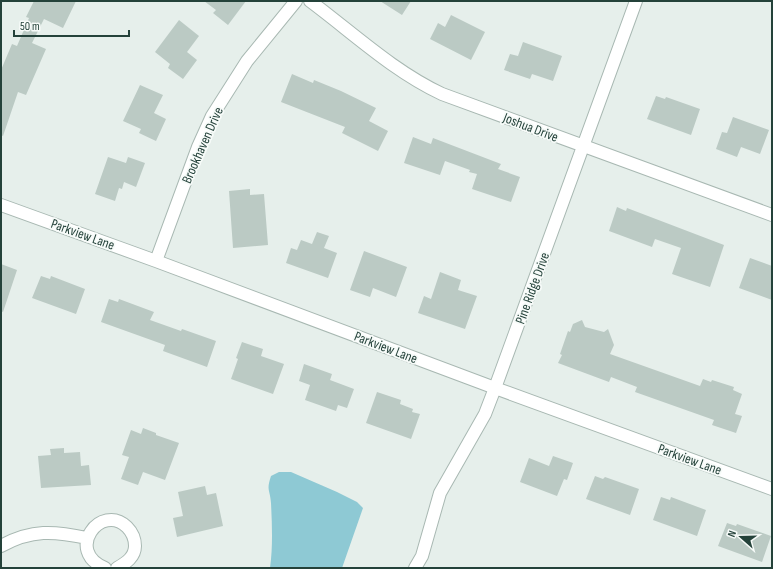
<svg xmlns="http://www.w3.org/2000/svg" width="773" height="569" font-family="'Sofia Sans Condensed',sans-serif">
<rect width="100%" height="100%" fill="#e6efeb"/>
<path fill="#8ec9d4" d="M279 472H291L337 492 357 502 363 508 342 568H270C273 547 272 524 271 503 270 489 266 491 271 476Z"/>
<path fill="#bbcac4" d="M34 1H76L63 28 44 19 32 43 46 49 26 95 18 92 3 136 1 135V70L12 44 17 46 29 18 26 17Z
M204 1H246L228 25 213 13 216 10Z
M380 1H411L402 15Z
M451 15 485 32 471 60 430 39 438 23 445 27Z
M179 20 199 36 187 52 197 60 183 79 168 68 170 64 155 52Z
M523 42 562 56 553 81 532 74 530 79 504 70 510 54 518 56Z
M292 74 313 83 314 80 341 91 376 108 369 121 388 131 378 151 342 133 345 127 281 102Z
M140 85 163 95 154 113 166 119 156 141 139 133 141 129 123 121Z
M656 96 665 99 666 97 700 109 691 135 647 119Z
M733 117 769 130 760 154 741 147 737 157 716 149 722 132 727 133Z
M413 137 431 144 433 138 501 164 498 169 520 177 511 202 472 189 477 174 469 172 470 170 445 161 440 175 404 163Z
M108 157 126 163 128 157 145 163 136 187 124 182 122 189 119 188 115 201 95 194Z
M250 189V195L264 194 268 245 233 248 229 191Z
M617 207 626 211 627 208 724 245 710 287 672 274 681 248 655 239 652 247 609 231Z
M317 232 329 236 324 248 337 253 328 278 286 263 291 248 297 250 301 240 312 244Z
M364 251 407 267 396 297 373 288 370 297 350 290Z
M750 258 772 266V300L739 288Z
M1 264 17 270 3 312 1 311Z
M440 272 461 280 458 290 477 296 465 329 418 313 424 296 431 299Z
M41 276 50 279 51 276 85 289 76 314 32 298Z
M109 299 118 302 119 299 154 312 150 320 181 331 182 329 216 341 207 367 163 351 165 345 101 322Z
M582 320 585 327 604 332 608 329 614 345 610 354 700 386 703 379 711 382 712 380 734 387 733 390 742 394 735 414 742 416 736 433 712 425 714 420 635 392 637 387 611 377 609 382 558 363 562 355 560 354 568 331 570 332 573 324Z
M242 342 263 349 261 356 284 364 273 394 231 379 238 359 236 358Z
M304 364 332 374 330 380 354 389 347 408 338 405 336 411 305 400 310 385 299 381Z
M377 392 401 400 400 404 413 409 412 412 420 414 411 439 366 423Z
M143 428 156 433V435L179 443 165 480 143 472 138 485 121 479 129 457 122 455 131 430 141 434Z
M64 448V453L80 452 81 466 89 465 91 485 41 488 38 456 51 455 50 449Z
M553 456 573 463 567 480 564 479 557 496 520 482 529 458 549 466Z
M595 476 603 479 605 477 639 489 630 515 586 499Z
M205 486 207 495 216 493 223 526 177 537 173 518 183 516 178 492Z
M661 497 670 500 671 497 706 510 697 536 653 520Z
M727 523 736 526 737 524 771 536 762 562 718 546Z"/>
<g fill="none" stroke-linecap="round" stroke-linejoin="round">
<g stroke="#a8b8b2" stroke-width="14">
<path id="street" d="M310 1C353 33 393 71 442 94L772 215
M1 205 156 261 495 388 772 489
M156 261 198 147 212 116 247 61 296 1
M1 546C32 529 54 531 87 538
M105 568C64 551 101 502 127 527 132 532 135 538 135 546 135 557 126 563 117 568
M415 568 422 556 440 493 485 414 495 388 636 1"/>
</g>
<use href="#street" stroke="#fff" stroke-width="12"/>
</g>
<g text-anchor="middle" stroke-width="3.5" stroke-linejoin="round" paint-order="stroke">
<g font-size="14" fill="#24423a" stroke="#f7fbf9">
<text transform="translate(531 127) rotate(21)" y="5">Joshua Drive</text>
<text transform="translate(202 145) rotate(-66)" y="5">Brookhaven Drive</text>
<text transform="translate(83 234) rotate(20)" y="5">Parkview Lane</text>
<text transform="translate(532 288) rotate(-70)" y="5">Pine Ridge Drive</text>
<text transform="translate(386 347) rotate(21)" y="5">Parkview Lane</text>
<text transform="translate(690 459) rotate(20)" y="5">Parkview Lane</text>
</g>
</g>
<rect width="773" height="569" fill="none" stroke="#24423a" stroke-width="4"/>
<g transform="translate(741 537) rotate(290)" stroke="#f7fbf9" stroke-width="3" paint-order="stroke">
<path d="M0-3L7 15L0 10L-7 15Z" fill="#24423a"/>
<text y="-6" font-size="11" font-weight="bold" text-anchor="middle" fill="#24423a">N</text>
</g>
<path d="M14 30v6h115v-6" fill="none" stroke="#24423a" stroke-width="2"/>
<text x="20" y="30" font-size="12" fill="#24423a" stroke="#f7fbf9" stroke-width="3" paint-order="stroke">50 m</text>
</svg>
